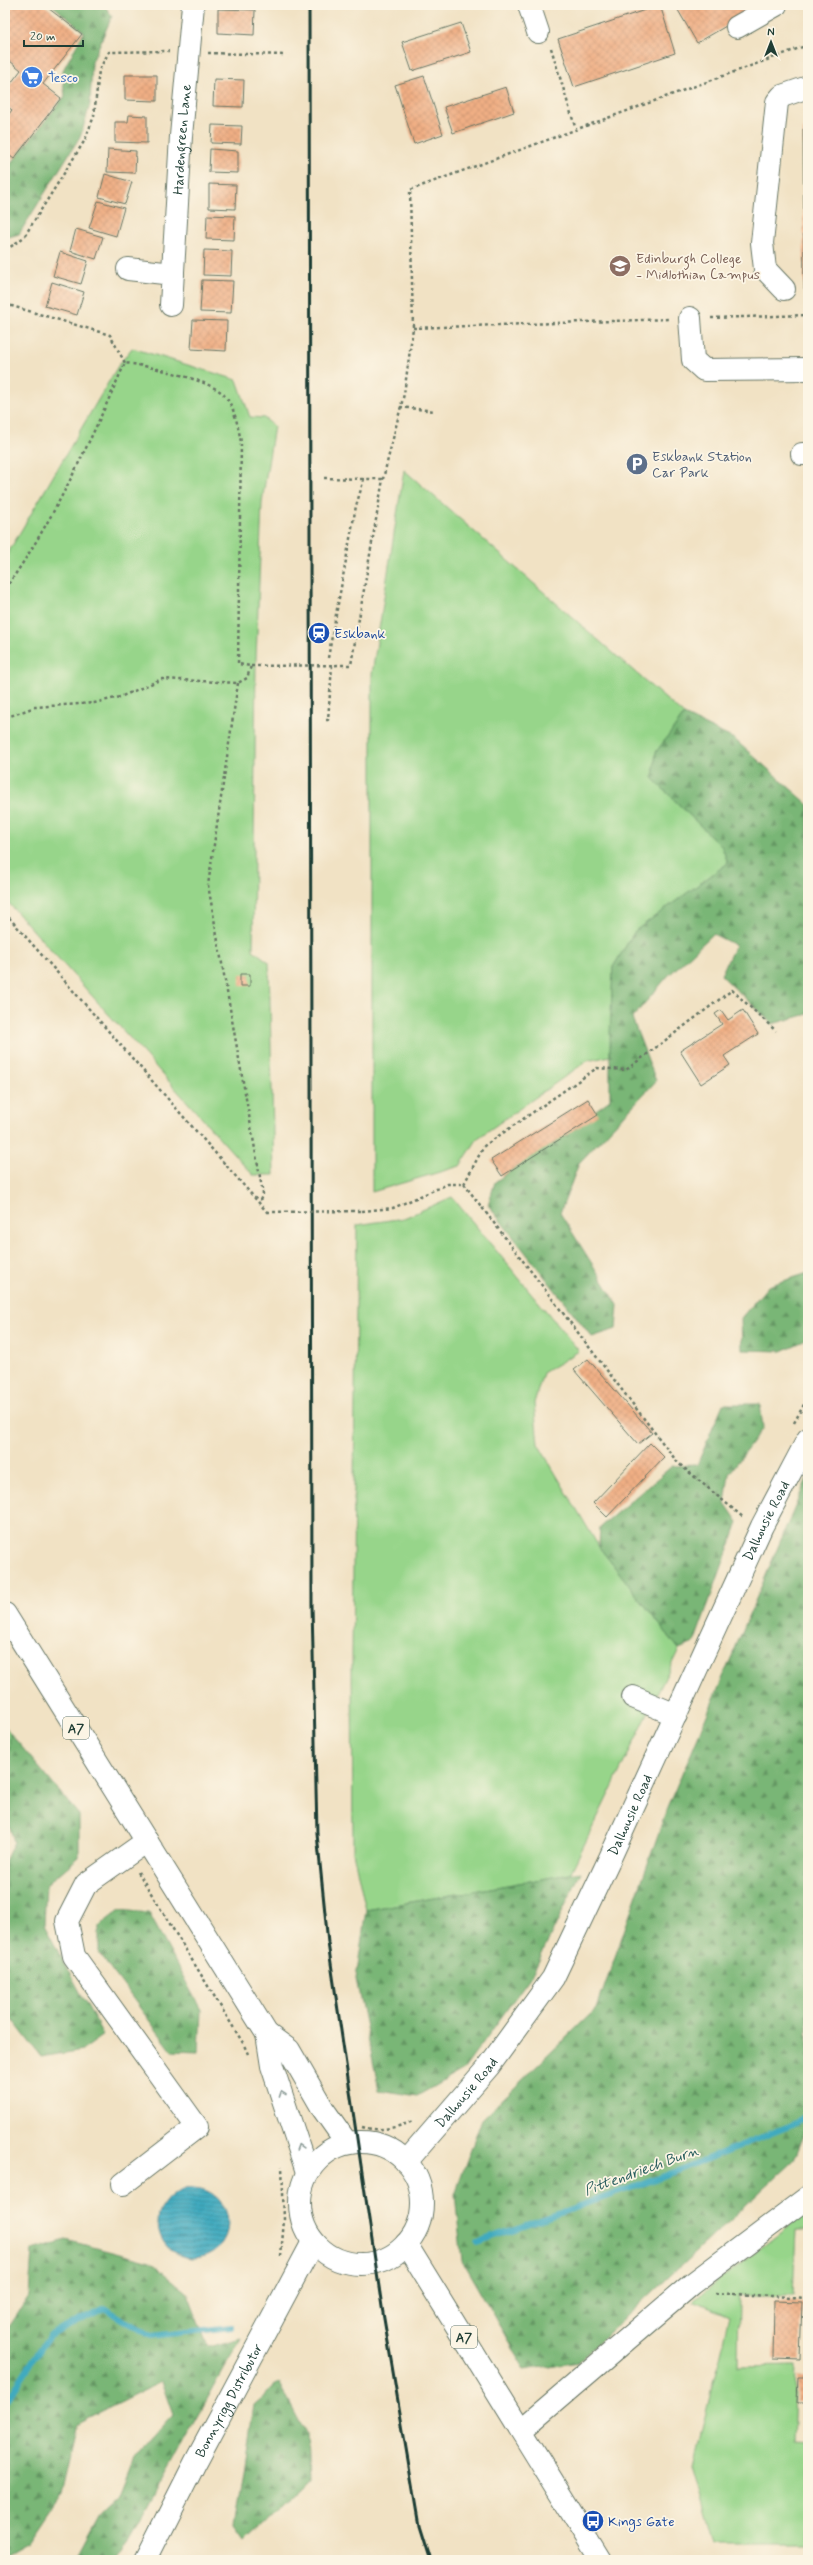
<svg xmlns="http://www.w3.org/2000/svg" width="813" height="2565" font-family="Mynerve,sans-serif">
<defs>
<pattern id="forest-firs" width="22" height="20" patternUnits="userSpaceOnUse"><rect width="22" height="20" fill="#79b676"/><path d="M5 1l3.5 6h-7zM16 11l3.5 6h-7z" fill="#639562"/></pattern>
<pattern id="water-rules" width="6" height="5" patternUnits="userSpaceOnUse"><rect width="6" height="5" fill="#3faabf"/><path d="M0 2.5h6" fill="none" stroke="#348c9c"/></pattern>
<pattern id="building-cross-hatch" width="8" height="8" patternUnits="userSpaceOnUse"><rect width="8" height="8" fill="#f0af84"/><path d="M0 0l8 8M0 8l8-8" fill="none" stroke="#cd9773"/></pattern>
</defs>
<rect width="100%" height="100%" fill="#fcf5e5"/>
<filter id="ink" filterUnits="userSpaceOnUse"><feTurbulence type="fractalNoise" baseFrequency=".025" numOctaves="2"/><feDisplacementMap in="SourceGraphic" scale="8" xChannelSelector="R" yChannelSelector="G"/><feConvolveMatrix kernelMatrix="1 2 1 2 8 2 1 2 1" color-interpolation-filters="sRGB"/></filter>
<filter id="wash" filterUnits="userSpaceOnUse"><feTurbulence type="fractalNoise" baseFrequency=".012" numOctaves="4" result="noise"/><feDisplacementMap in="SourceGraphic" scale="16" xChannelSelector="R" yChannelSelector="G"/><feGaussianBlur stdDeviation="0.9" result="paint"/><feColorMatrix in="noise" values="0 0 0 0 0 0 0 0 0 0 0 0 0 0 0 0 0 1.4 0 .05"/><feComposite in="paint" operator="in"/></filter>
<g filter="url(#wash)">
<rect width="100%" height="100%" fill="#f1e2c4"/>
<path fill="#97d58a" stroke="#5b895f" d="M132 348 237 380 250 417 264 418 274 426 262 502 256 659 253 950 269 962 274 1175H253L5 899V558L118 366Z
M404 470 684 715 656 752 653 779 722 847 728 863 635 931 613 967 610 1056 587 1061 478 1138 460 1166 372 1192V674Z
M452 1197 579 1351 543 1373 534 1403 538 1444 599 1547 679 1649 570 1874 366 1910 353 1852 352 1658 357 1225 404 1218Z
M5 1726 10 1733 7 1816 5 1812Z
M808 2211V2230H796L793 2296H739L738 2367 796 2366 793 2443 808 2444V2543H715L693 2467 729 2316 693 2301Z"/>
<path fill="url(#forest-firs)" stroke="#4c7a55" d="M52 5H104L112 16 92 62 90 104 81 135 19 234 5 238V171L65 96 62 72 84 32Z
M684 715 734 739 808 804V1014L772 1024 721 975 735 945 713 934 668 976 632 1018 656 1081 579 1163 560 1213 618 1305 616 1329 592 1337 488 1205 495 1182 610 1100V1034L613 967 635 931 728 863 722 847 653 779 656 752Z
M808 1273V1339L782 1351 742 1350 741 1318 768 1286Z
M723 1404H760L763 1428 729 1474 725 1503 738 1522 694 1643 679 1649 599 1547 600 1527 672 1466 697 1465Z
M808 1476V2125L794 2160 579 2361 525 2370 462 2261 455 2194 482 2119 597 2008 666 1812Z
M10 1733 79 1815V1857L46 1885 44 1925 103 2035 82 2050 41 2057 5 2010V1861L14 1842 7 1816Z
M581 1872 533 1973 464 2069 417 2096 379 2090 356 1979 366 1910Z
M120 1910 149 1913 201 2010 199 2052 172 2051 99 1953V1926Z
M66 2240 150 2262 187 2292 208 2347 241 2338 118 2560H75L101 2512 120 2494 135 2457 173 2415 161 2381 77 2423 61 2493 28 2542 5 2555V2332L29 2296 32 2250Z
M279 2383 306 2434 308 2480 245 2542 235 2528 254 2405Z"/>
<path fill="url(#water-rules)" stroke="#2f747a" d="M158 2223a35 35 0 1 1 70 0a35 35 0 1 1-70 0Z"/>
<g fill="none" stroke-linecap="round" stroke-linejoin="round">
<path stroke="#3faabf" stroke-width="6" d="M478 2242 659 2178 797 2123 808 2113
M5 2403 49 2336 104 2308 151 2336 232 2327"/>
</g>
<g id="blocks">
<path fill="url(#building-cross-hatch)" d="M5 5H44L82 34 43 84 61 98 14 159 5 152V119L12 110 5 105V91L21 70 5 57Z
M660 5 675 53 574 87 558 39Z
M675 5H762L697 43Z
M218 9 255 10 254 35 218 33Z
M461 23 471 52 412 71 402 42Z
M125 75H157V101L125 100Z
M424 76 443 134 414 144 395 85Z
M214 79 244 80 243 107 213 106Z
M506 87 514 112 453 133 444 107Z
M129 115 147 116V143L115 142V122H128Z
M212 125 242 126 241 144 211 143Z
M803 129H808V289H804Z
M108 149 136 151 135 173 107 172Z
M210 149 238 151V173L209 172Z
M105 174 132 182 125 204 99 197Z
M209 184 236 185 235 209 209 208Z
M98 201 124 208 116 236 89 228Z
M207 215 235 216 234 240 206 239Z
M76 229 103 237 96 259 70 251Z
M204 250 232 251 231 276 203 275Z
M60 252 88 261 81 284 53 276Z
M202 280 233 281 231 313 200 312Z
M52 282 84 292 77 315 45 306Z
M193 320 227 321 226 351 191 349Z
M240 974H250V986H240Z
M721 1010 728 1020 743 1010 758 1034 724 1056 730 1065 701 1084 680 1051 722 1024 715 1014Z
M588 1099 598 1115 502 1176 491 1160Z
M588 1359 652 1433 638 1444 574 1370Z
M650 1443 664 1457 607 1517 593 1503Z
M774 2301 802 2302 800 2360 773 2359Z
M798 2377H808V2403H797Z"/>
</g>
</g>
<g filter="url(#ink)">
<use href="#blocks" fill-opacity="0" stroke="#687766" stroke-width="1"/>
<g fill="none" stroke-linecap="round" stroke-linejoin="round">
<g stroke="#687766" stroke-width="24">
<g id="minor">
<path d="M529 5 538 32"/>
<path d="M737 27 776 5"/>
<path d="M128 269 173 274"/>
<path d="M784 289 765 269 762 243 777 102 782 96 808 87"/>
<path id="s1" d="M171 305 181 136 193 5"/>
<path d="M690 318 693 360 704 370 808 369"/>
<path d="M802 454H808"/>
<path d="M633 1697 676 1715"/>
<path d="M123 2184 197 2127 74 1956 67 1921 86 1884 147 1841"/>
<path d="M521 2430 692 2284 808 2197"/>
</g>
</g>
<g stroke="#687766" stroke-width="24">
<g id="major">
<path d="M5 1614 267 2034 289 2050 323 2109 347 2143"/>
<path d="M267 2034 272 2066 307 2172"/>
<circle cx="361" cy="2203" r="61"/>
<path id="s2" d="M406 2162 489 2066 553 1978 610 1858 762 1526 808 1439"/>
<path d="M406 2244 601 2560"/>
<path id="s3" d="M146 2560 195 2463 313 2242"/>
</g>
</g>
<path stroke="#687766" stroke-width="2.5" stroke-dasharray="3 3" stroke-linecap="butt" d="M551 48 576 130
M208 53 286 55
M5 248H9L24 237 85 140 94 116 99 70 109 52 169 51
M5 304 110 335 125 363
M711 318 808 315
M413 328 670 319
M400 407 435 411
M324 478 364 479
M5 589C55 519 90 441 125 363 146 365 211 380 224 395 235 407 238 427 241 442L238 664 251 666 247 678 238 683 162 679 120 697 94 703 35 707 5 718
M328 658 356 506 364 479H383
M347 665H351L383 479 404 394 413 328 410 190 808 45
M238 683 208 885 263 1194 259 1202
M326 720H328L332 666
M5 913 267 1212
M464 1184 678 1463 744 1518
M464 1184 484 1146 597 1068 626 1070 732 990 776 1031
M362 1211 393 1208 448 1184H464
M794 1423 808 1397
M138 1872 243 2043 248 2054
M362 2127C381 2132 395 2128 413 2121
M281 2256 284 2220 282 2166
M715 2293 808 2298"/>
<use href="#minor" stroke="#fff" stroke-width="22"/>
<use href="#major" stroke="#fff" stroke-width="22"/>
<path stroke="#1f3d34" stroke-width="3" d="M309 5 312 1605 317 1834 328 1943 382 2307 419 2525 430 2560"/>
<path stroke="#687766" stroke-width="2.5" stroke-dasharray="3 3" stroke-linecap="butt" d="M251 666 347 665
M267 1212 362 1211"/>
</g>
<defs><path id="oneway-chevron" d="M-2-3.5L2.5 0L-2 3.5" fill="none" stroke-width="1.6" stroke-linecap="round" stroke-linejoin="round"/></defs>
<g stroke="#8f9e9a">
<use href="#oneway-chevron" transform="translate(282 2094) rotate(-110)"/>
<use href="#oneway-chevron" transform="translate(300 2147) rotate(-107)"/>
</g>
</g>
<defs>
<g id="supermarket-disc" transform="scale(1.15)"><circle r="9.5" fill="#3f7fe0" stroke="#fcf5e5"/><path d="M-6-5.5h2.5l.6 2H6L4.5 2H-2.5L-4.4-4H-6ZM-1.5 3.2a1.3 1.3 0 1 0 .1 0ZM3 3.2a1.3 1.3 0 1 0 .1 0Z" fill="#fff"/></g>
<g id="university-disc" transform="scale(1.15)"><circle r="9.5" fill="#8d6e63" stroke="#fcf5e5"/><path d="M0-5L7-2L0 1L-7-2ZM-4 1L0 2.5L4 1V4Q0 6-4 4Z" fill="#fff"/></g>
<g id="parking-disc" transform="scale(1.15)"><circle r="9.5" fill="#5c6f8a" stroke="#fcf5e5"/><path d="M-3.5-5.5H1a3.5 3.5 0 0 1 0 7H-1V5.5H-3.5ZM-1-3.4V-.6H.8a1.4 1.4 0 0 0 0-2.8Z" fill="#fff"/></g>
<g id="station-disc" transform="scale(1.15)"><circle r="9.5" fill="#1a4fb4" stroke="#fcf5e5"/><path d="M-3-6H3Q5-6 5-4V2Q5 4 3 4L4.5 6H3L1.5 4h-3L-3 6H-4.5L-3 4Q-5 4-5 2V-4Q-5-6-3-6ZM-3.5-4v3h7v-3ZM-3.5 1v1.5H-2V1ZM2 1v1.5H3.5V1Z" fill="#fff"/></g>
<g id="bus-disc" transform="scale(1.15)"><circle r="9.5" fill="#1a4fb4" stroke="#fcf5e5"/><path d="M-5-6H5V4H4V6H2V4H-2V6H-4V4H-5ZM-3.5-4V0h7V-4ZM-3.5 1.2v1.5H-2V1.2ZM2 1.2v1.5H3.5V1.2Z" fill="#fff"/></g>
</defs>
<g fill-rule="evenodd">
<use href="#supermarket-disc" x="32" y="77"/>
<use href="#university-disc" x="620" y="266"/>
<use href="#parking-disc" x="637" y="464"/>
<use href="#station-disc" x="319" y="633"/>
<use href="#bus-disc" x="593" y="2521"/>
</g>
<g text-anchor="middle" stroke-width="3.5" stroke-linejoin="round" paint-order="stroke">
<g fill="#fcf5e5" stroke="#617469" stroke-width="1">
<rect x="63" y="1717" width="26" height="22" rx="3"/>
<rect x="451" y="2326" width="26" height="22" rx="3"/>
</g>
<g font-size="13" font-weight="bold" fill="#1f3d34">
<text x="76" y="1733">A7</text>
<text x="464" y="2342">A7</text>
</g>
<g font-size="14" fill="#366cbe" stroke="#fcf5e5" text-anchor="start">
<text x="48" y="82">Tesco</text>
</g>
<g font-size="14" fill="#1f3d34" stroke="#fcf5e5">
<text dy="5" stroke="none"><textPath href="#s1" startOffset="166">Hardengreen Lane</textPath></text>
<text dy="5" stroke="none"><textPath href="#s2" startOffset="740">Dalhousie Road</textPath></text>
<text dy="5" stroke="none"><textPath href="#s2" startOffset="416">Dalhousie Road</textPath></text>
<text dy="5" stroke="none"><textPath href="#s2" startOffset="92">Dalhousie Road</textPath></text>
<text dy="5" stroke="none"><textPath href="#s3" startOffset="180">Bonnyrigg Distributor</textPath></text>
</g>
<g font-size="14" fill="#785e54" stroke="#fcf5e5" text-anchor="start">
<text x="636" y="263">Edinburgh College<tspan x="636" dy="16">- Midlothian Campus</tspan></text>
</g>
<g font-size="14" fill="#4e5e75" stroke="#fcf5e5" text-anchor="start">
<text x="652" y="461">Eskbank Station<tspan x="652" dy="16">Car Park</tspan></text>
</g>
<g font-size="14" fill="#164399" stroke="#fcf5e5" text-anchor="start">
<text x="334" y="638">Eskbank</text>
<text x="608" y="2526">Kings Gate</text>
</g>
<g font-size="15" font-style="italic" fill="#295e5e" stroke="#fcf5e5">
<text transform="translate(641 2170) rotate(-20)" y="5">Pittendriech Burn</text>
</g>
</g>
<rect width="813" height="2565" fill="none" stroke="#fcf5e5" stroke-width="20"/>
<g transform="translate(771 42)" stroke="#fcf5e5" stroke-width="3" paint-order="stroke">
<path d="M0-3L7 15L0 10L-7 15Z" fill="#1f3d34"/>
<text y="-6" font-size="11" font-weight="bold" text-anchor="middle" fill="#1f3d34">N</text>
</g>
<path d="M24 40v6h59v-6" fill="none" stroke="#1f3d34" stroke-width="2"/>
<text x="30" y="40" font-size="12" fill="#1f3d34" stroke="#fcf5e5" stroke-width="3" paint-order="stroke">20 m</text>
</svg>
